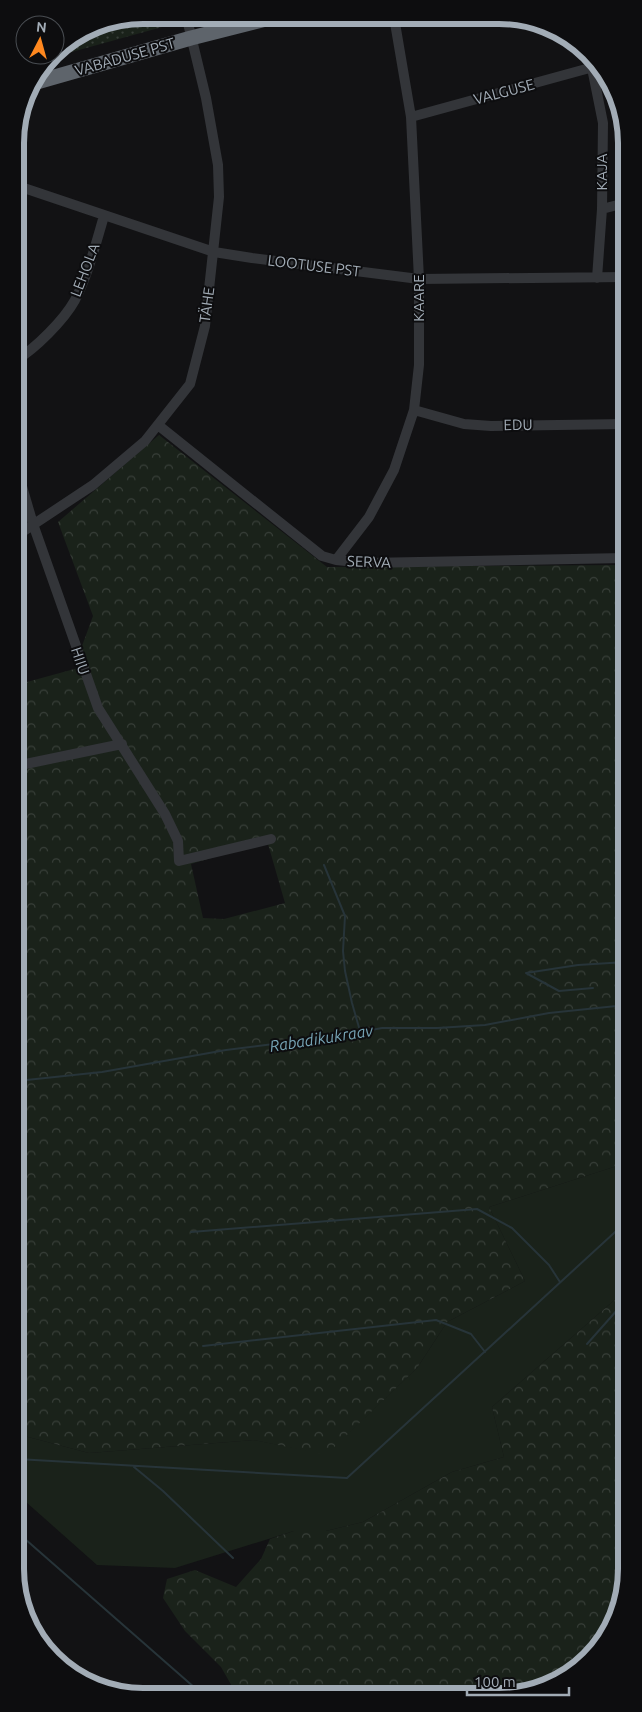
<svg xmlns="http://www.w3.org/2000/svg" width="642" height="1712" font-family="Ubuntu,sans-serif">
<defs>
<pattern id="forest-crowns" width="20" height="18" patternUnits="userSpaceOnUse" patternTransform="scale(1.25)"><rect width="20" height="18" fill="#1a221a"/><path d="M2 6a3 3 0 1 1 6 0M12 15a3 3 0 1 1 6 0" fill="none" stroke="#383f39"/></pattern>
<pattern id="park-dots" width="8" height="8" patternUnits="userSpaceOnUse" patternTransform="scale(1.25)"><rect width="8" height="8" fill="#1a221a"/><path d="M2 2h.1M6 6h.1" fill="none" stroke="#383f39" stroke-width="1.8" stroke-linecap="round"/></pattern>
</defs>
<rect width="100%" height="100%" fill="#121214"/>
<path fill="#1a221a" d="M626 1163V1290L492 1407 504 1457 452 1472 363 1522 326 1531H294L175 1568 97 1565 17 1494V1434L89 1453 254 1440 326 1454 417 1368 447 1322 525 1281 489 1207Z"/>
<path fill="url(#forest-crowns)" fill-rule="evenodd" d="M159 435 327 567 625 565 626 1163 489 1207 525 1281 447 1322 417 1368 326 1455 254 1440 89 1453 17 1434 16 685 78 668 84 661 82 646 93 616 58 522ZM268 844 285 903 224 919 203 918 191 864 231 852Z
M626 1290 627 1577 617 1618 596 1653 563 1680 525 1694 237 1695 221 1667 185 1631 163 1598 167 1579 195 1570 236 1587 261 1559 270 1539 294 1531H326L363 1522 452 1472 504 1457 492 1407Z"/>
<path fill="url(#park-dots)" d="M143 15H182L184 21 50 58 52 55H55V51L58 47 94 25Z"/>
<g fill="none" stroke-linecap="round" stroke-linejoin="round">
<path stroke="#273439" stroke-width="2" d="M324 865 345 916 343 951 345 971 352 1003 360 1031
M593 988 559 991 526 973 578 965 626 962
M17 1081 102 1072 226 1050 344 1035 382 1028H437L485 1025 549 1013 626 1005
M191 1232 477 1209 512 1228 549 1265 560 1282
M587 1344 626 1300
M203 1346 436 1320 471 1334 485 1352
M17 1459 347 1478 626 1222
M134 1467 163 1491 233 1558
M17 1532 203 1695
M579 1667 603 1641"/>
<path stroke="#333539" stroke-width="10" d="M592 68 603 123 602 209 597 278
M411 117 597 66
M15 185 214 252 252 258 419 279 625 277
M602 209 625 203
M16 360C35 349 64 320 75 300 88 275 96 243 104 216
M414 410 464 424 491 426 625 424
M158 425 322 556 336 560 367 563 625 558
M16 466 33 524 98 708 165 814 178 841 179 861 271 839
M16 536 93 485 145 441 190 384 205 326 219 197 218 165 206 98 186 15
M336 560 369 517 394 470 414 410 419 365V279L411 117 394 17
M16 766 122 744"/>
<path stroke="#5e646b" stroke-width="15" d="M30 84 191 38 278 16"/>
</g>
<g text-anchor="middle" stroke-width="4" stroke-linejoin="round" paint-order="stroke">
<g font-size="15" fill="#a2acb6" stroke="#0d0d0f">
<text transform="translate(125 57) rotate(-16)" y="5">VABADUSE PST</text>
<text transform="translate(504 92) rotate(-15)" y="5">VALGUSE</text>
<text transform="translate(602 172) rotate(-90)" y="5">KAJA</text>
<text transform="translate(314 266) rotate(7)" y="5">LOOTUSE PST</text>
<text transform="translate(85 270) rotate(-69)" y="5">LEHOLA</text>
<text transform="translate(419 298) rotate(-90)" y="5">KAARE</text>
<text transform="translate(207 305) rotate(-82)" y="5">TÄHE</text>
<text transform="translate(518 425) rotate(-1)" y="5">EDU</text>
<text transform="translate(369 562) rotate(2)" y="5">SERVA</text>
<text transform="translate(80 661) rotate(71)" y="5">HIIU</text>
</g>
<g font-size="16" font-style="italic" fill="#76a3b4" stroke="#0d0d0f">
<text transform="translate(321 1038) rotate(-9)" y="6">Rabadikukraav</text>
</g>
</g>
<path d="M0 0H642V1712H0ZM143 24H499A119 119 0 0 1 618 143V1569A119 119 0 0 1 499 1688H143A119 119 0 0 1 24 1569V143A119 119 0 0 1 143 24Z" fill="#0d0d0f" fill-rule="evenodd"/>
<path fill="none" stroke="#a2acb6" stroke-width="6" d="M143 24H499A119 119 0 0 1 618 143V1569A119 119 0 0 1 499 1688H143A119 119 0 0 1 24 1569V143A119 119 0 0 1 143 24Z"/>
<g transform="translate(40 40) rotate(6)"><circle r="24" fill="#0d0d0f" stroke="#494d52"/>
<path d="M0-4L9 19L0 12L-9 19Z" fill="#ff881f"/>
<text y="-8" font-size="14" font-weight="bold" text-anchor="middle" fill="#a2acb6">N</text>
</g>
<path d="M467 1687v8h102v-8" fill="none" stroke="#a2acb6" stroke-width="2.5"/>
<text x="474" y="1687" font-size="15" fill="#a2acb6" stroke="#0d0d0f" stroke-width="4" paint-order="stroke">100 m</text>
</svg>
